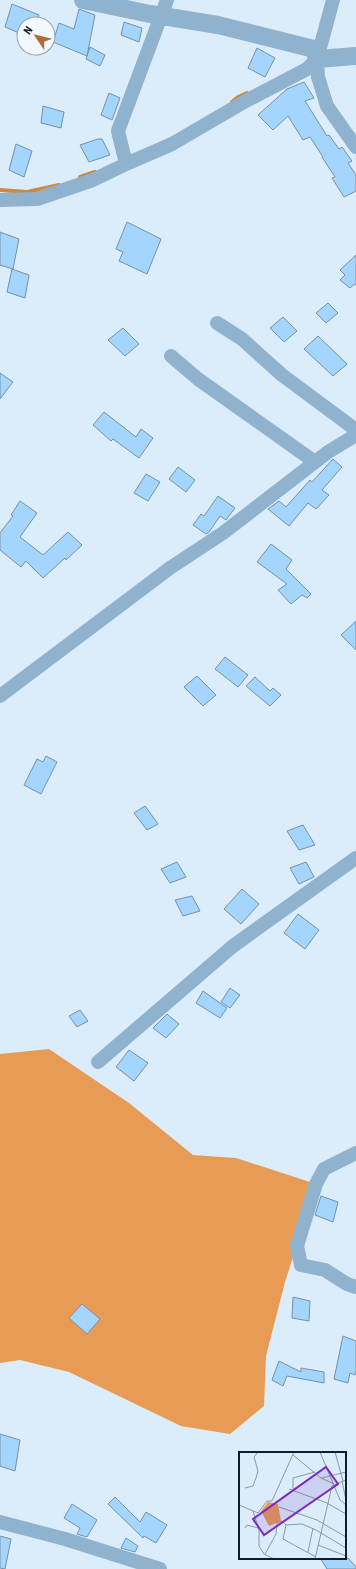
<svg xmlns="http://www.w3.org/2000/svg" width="356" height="1569" font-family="'Roboto Condensed',sans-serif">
<rect width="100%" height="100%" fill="#dbedfb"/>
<path fill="#e79b54" d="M49 1049 129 1103 193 1155 236 1158 316 1184 285 1282 266 1356 264 1406 230 1434 181 1426 69 1372 20 1360 0 1363V1054Z"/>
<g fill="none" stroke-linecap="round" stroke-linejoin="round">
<path stroke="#d38840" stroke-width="4" d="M232 102 238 97 247 93
M80 177 95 172
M0 190 27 192 59 185"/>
</g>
<path fill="#a3d5fd" stroke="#7691a7" d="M12 4 39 15 36 24H24V35L5 27Z
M79 9 95 15 87 56 53 42 59 23 74 29Z
M124 22 142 28 139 42 121 35Z
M90 47 105 55 100 66 86 59Z
M257 48 275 58 265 77 248 68Z
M304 82 314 98 305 101 327 136 329 135 339 149 342 147 352 161 348 163 356 175V191L344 197 332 178 335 177 322 157H323L310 137 303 140 288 116 273 130 258 115 287 89Z
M109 93 120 98 112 120 101 115Z
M43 106 64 112 61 128 41 123Z
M98 139H102L110 155 89 162 80 145Z
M16 144 32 151 24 177 9 170Z
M127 222 161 239 147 274 119 261 123 252 116 249Z
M0 232 19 239 13 269 0 265Z
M356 255V285L355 284 350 288 340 280 345 275 340 270Z
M12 269 29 275 25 298 7 292Z
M328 303 338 313 326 323 316 313Z
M283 317 297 331 284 342 270 328Z
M123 328 139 344 125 356 108 340Z
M318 336 347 364 333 376 304 349Z
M0 373 13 382 0 399Z
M104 412 136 437 141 429 153 438 139 458 113 439 111 441 93 425Z
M333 459 342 467 322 490 329 495 316 509 308 503 289 526 268 509 279 501 286 507 310 480 312 482Z
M178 467 195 480 186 492 169 479Z
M146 474 160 482 148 501 134 493Z
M218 496 235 508 226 520 220 516 209 532 206 534 193 525 201 514 204 516Z
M20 501 37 513 20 537 43 555 68 532 82 545 66 560 65 558 43 578 26 561 21 567 0 550V533L13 516 11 515Z
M271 544 292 560 286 569 311 594 307 598 302 595 291 604 278 590 287 584 257 562Z
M356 621V650L341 635Z
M225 657 248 675 238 687 215 669Z
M197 676 216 695 203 706 184 687Z
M255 677 270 691 273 688 281 695 270 706 246 686Z
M46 756 57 762 41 794 24 785 37 759 43 762Z
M145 806 158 824 147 830 134 813Z
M303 825 315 845 299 850 287 831Z
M177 862 186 877 170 883 161 869Z
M306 862 314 877 299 884 290 868Z
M242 889 259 904 241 924 224 909Z
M192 896 200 911 183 916 175 900Z
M298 914 319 930 305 949 284 933Z
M230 988 240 995 230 1008 221 1002Z
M203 991 227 1008 220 1018 196 1003Z
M80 1010 88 1021 77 1027 69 1016Z
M167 1014 179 1024 166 1038 153 1028Z
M129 1050 148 1063 134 1081 116 1067Z
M321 1196 338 1202 333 1222 315 1215Z
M293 1297 310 1301 309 1321 292 1318Z
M82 1304 100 1319 87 1334 69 1318Z
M343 1336 356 1341V1369L355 1375 350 1373 348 1383 334 1379Z
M279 1361 301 1372V1368L324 1372V1383L287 1376 283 1386 272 1380Z
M0 1434 20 1440 15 1471 0 1466Z
M115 1497 140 1522 146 1512 167 1525 156 1543 144 1536 143 1538 108 1504Z
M72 1504 97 1520 87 1537 77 1534 80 1528 64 1518Z
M0 1536 11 1539 5 1569 0 1568Z
M126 1538 138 1546 135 1552 121 1548Z
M320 1558H348L356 1567V1569H327Z"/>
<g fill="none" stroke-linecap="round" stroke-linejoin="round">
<path stroke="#8fb3cf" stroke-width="14" d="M333 0 317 59 318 77 327 106 356 147
M126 164 118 131 167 0
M0 200 37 199 93 180 126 164 172 144 244 102 307 69 317 59
M217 323 242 339 282 375 356 430
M171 356 198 379 315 462
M0 696 170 568 223 533 328 452 356 435
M98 1062 233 946 356 858
M356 1153 324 1169 316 1184 297 1246 301 1265 325 1270 347 1284 356 1287
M0 1522 65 1539 160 1569"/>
<path stroke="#8fb3cf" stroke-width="18" d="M83 0 150 14 218 25 314 49 317 59 356 56"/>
</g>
<g transform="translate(239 1452)">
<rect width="107" height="107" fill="#dbedfb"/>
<path d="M29 50 39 52 42 69 30 74 22 59Z" fill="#e79b54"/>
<path fill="none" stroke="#8a99a5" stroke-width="1" d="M81 0 101 48 107 53M96 0 104 29M54 3 82 26 95 32M83 26 107 20M103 29 107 48M6 36 14 34 17 26 19 19 15 5 19 0M50 37 88 51 107 62M54 38V26L76 20M0 53 19 61 28 49H33L55 0M40 55 78 68 107 85M14 59 20 78V94L25 102 35 107M47 73 44 87 77 105M6 76 8 73 19 76M79 93 107 104M69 100 74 76M26 102 37 82 38 71 43 69 47 73 63 72 77 78 107 96M76 107 93 34 107 28"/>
<path fill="#7b2cbf" fill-opacity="0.15" stroke="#7b2cbf" stroke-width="2" d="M87 15 99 32 25 83 14 67Z"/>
<rect width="107" height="107" fill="none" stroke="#111c24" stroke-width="2"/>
</g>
<g transform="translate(36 36) rotate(305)"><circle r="19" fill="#f2f8fd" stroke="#98a0a6"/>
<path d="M0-3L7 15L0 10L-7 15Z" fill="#ac6e33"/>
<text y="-6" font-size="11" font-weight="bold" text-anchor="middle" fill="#111c24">N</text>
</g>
</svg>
